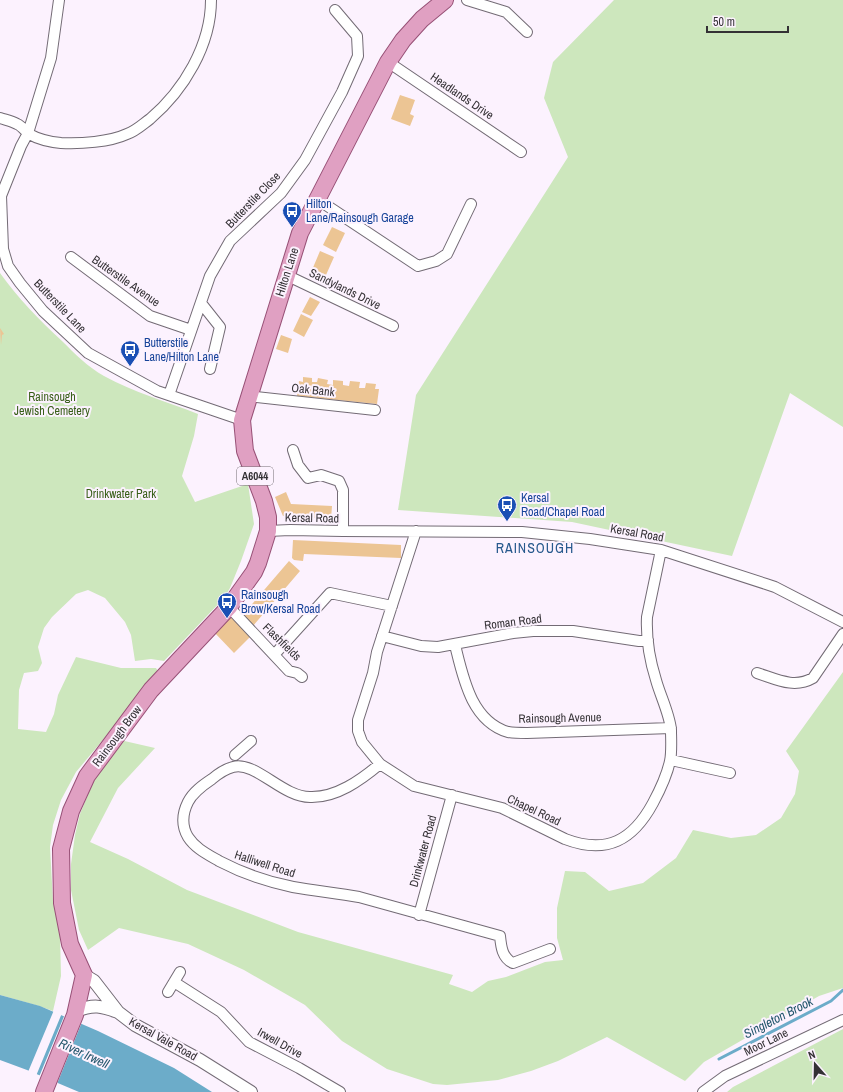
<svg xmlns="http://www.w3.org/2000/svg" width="843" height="1092" font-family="'Archivo Narrow',sans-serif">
<rect width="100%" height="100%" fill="#fcf2fe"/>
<path fill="#cde7bd" d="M614 0H843V427L790 393 732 556 572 522 398 510 416 395 568 157 544 98 553 62Z
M0 273C18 298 39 320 62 341 75 354 88 367 104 376 133 392 168 402 198 414L194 436 182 476 195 502 248 484 254 524 241 561 230 588 224 598 164 661 151 659 135 661 131 635 125 622 105 598 88 590 76 594 52 617 44 628 38 647 42 663 38 671 24 673 19 690 18 729 46 732 54 714 58 695 76 657 121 668H156L159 673 76 772 61 800 53 825 50 847 53 902 60 934 61 976 53 1011 39 1006 0 995Z
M843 672V988L819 996 704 1062 685 1081 607 1037 558 1061 531 1071 498 1080 447 1085 433 1084 387 1069 342 1041 305 1005 244 970 188 944 119 928 88 950 79 930 71 890V864L75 835 80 814 94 780 120 740 155 748 118 788 90 842 128 859 187 890 298 932 453 975 449 984 472 992 488 981 506 977 545 962 563 960 557 938V908L565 871 585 872 609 891 643 883 676 858 693 830 731 838 756 835 781 818 795 794 799 771 786 751Z
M843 1029V1092H727L733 1087Z"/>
<path fill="#6cacc9" d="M0 995 40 1006 98 1031 174 1068 212 1092H79L27 1070 0 1060Z"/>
<path fill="#fcf2fe" d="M54 1010 62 1013 36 1076 28 1072Z
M65 1014 82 1022 57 1084 39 1077Z"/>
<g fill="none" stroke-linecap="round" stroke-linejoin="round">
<path stroke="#6cacc9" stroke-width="3" d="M719 1059 831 1001 843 990"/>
</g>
<path fill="#ecc594" d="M400 95 415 100 410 114 414 116 410 126 391 119Z
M332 227 345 233 336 252 323 245Z
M320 251 334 257 326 275 312 270Z
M310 297 320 302 311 316 302 312Z
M301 314 313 320 304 337 293 331Z
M0 328 4 334 2 335 1 345Z
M281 335 292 339 288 353 276 349Z
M303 377 312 378V382H317L318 378 328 380 327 384 333 385V380L343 381V385L349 386 350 381 360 382 359 388H365L366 383 376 384 375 389H379L377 404 297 396 299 381 303 382Z
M286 492 291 504 332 506 331 519 283 516 275 497Z
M293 540 401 545V558L304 554 303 561 294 560 292 558Z
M289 561 300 571 253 626 241 617Z
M230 615 251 636 234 653 214 632Z"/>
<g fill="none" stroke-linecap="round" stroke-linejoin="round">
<g stroke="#736b75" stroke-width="12">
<path id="minor" d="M59 0 51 58 28 133 21 146 1 196 3 249 8 266 20 283 43 311 88 353 157 391 242 420
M467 0 506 12 527 32
M388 62 521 152
M0 118C6 120 12 121 17 124 22 126 25 131 29 134 38 139 50 142 61 143 80 144 110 142 127 134 136 131 143 124 150 119 184 90 211 45 211 0
M317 199 418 266 436 261 447 254 471 204
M71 257 150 316 191 330
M286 275 393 326
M201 303 220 327 210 369
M169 395 210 276 230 241 281 193 305 160 342 92 358 56 357 36 335 10
M248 396 375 410
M293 450 298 465 308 478 321 475 339 481 343 490V531
M268 531 290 530 343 531 522 532 590 539 661 550 766 584 775 587 843 622
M416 531 377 652 373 673 358 720V731L362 742 380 764 414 786 502 808 565 839C607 855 633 840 653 803 660 790 667 775 670 761 672 752 671 739 671 730 670 715 660 695 656 680 650 661 646 638 647 617L661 550
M229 607 289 671 297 673 302 677
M382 636 421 646 438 647 513 633 533 631H573L639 641 648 640
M455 645C463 677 471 721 508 732 514 733 521 733 527 733L671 728
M274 655 330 593 392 606
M757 673C776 679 794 689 813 678L843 634
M235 755 251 741
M671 760 730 773
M380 764C361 780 336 798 310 797 282 797 256 761 233 767 225 769 218 774 212 779 203 785 193 792 188 802 182 814 181 825 188 837 195 848 207 854 219 861 242 873 268 882 293 887 315 891 337 893 359 897L500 936C501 946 502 958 513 963L550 949
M419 915 452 795
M174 982 221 1012 249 1042 299 1068 340 1092
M168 992 180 972
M703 1092 725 1076 843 1020"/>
</g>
<g stroke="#736b75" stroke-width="14">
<path id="tertiary" d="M84 975 94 981 118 1012 135 1025 200 1060 251 1092
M76 1011C94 1004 101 1006 118 1012"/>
</g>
<g stroke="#975076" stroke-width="18">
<path id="primary" d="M44 1092 75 1015 84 975 70 944 62 903 61 849 71 811 87 776 151 690 229 607 254 572 258 563 268 531V517L264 501 245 451 242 420 300 233 388 62 403 40 422 19 445 0"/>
</g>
<use href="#minor" stroke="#fff" stroke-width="10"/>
<use href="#tertiary" stroke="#fff" stroke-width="12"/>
<use href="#primary" stroke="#e0a0c2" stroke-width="16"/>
</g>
<defs>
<g id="bus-pin" transform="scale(1)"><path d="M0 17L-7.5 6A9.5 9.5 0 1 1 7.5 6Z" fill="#1a4fb4" stroke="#fcf2fe"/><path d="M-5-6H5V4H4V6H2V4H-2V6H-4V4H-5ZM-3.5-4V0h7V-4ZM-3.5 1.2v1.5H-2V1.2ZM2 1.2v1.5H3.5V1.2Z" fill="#fff"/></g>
</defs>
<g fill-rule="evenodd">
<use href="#bus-pin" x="292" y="211"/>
<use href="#bus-pin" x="130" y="350"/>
<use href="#bus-pin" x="507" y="505"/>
<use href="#bus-pin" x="227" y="602"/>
</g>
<g text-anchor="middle" stroke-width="4" stroke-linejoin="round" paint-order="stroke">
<rect fill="#fcf2fe" stroke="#706b71" stroke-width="1" x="237" y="467" width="36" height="18" rx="3"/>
<g font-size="11" font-weight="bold" fill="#343135">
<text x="255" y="480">A6044</text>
</g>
<g font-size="12" fill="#343135" stroke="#fcf2fe">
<text transform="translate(462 96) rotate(34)" y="4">Headlands Drive</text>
<text transform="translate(253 200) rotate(-46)" y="4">Butterstile Close</text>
<text transform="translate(287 272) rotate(-72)" y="4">Hilton Lane</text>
<text transform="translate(126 281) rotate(35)" y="4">Butterstile Avenue</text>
<text transform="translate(345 289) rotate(26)" y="4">Sandylands Drive</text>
<text transform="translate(60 306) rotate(46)" y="4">Butterstile Lane</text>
<text transform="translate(313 390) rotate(6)" y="4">Oak Bank</text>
<text transform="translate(312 518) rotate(1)" y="4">Kersal Road</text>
<text transform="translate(637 533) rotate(10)" y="4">Kersal Road</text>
<text transform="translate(513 622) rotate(-7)" y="4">Roman Road</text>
<text transform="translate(282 642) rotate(44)" y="4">Flashfields</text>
<text transform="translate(560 718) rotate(-1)" y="4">Rainsough Avenue</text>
<text transform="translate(117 736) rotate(-53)" y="4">Rainsough Brow</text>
<text transform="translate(534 810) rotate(25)" y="4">Chapel Road</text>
<text transform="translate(423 851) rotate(-75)" y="4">Drinkwater Road</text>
<text transform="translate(265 864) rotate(18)" y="4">Halliwell Road</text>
<text transform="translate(163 1039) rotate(29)" y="4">Kersal Vale Road</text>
<text transform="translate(766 1042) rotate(-26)" y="4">Moor Lane</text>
<text transform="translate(280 1043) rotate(29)" y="4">Irwell Drive</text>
</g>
<g font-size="12" fill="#164399" stroke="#fcf2fe" text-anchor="start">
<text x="306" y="208">Hilton<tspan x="306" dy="14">Lane/Rainsough Garage</tspan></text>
<text x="144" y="347">Butterstile<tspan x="144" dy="14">Lane/Hilton Lane</tspan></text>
<text x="521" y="502">Kersal<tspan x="521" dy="14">Road/Chapel Road</tspan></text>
<text x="241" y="599">Rainsough<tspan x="241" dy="14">Brow/Kersal Road</tspan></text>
</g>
<g font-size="12" fill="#375e17" stroke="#fcf2fe">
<text x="52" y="401">Rainsough<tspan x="52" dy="14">Jewish Cemetery</tspan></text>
<text x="121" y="498">Drinkwater Park</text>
</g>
<g font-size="13" font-style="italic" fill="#23566c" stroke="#fcf2fe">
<text transform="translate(778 1017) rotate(-27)" y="5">Singleton Brook</text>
<text transform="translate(84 1053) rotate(25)" y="5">River Irwell</text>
</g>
<g font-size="14" letter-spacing="1" fill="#27598d" stroke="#fcf2fe">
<text x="535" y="553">RAINSOUGH</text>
</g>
</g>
<g transform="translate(815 1064) rotate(340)" stroke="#fcf2fe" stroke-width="3" paint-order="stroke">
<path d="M0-3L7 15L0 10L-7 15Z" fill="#343135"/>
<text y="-6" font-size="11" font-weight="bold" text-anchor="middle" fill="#343135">N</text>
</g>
<path d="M707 26v6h81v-6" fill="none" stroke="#343135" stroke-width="2"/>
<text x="713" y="26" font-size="12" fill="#343135" stroke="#fcf2fe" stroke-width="3" paint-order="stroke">50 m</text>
</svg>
